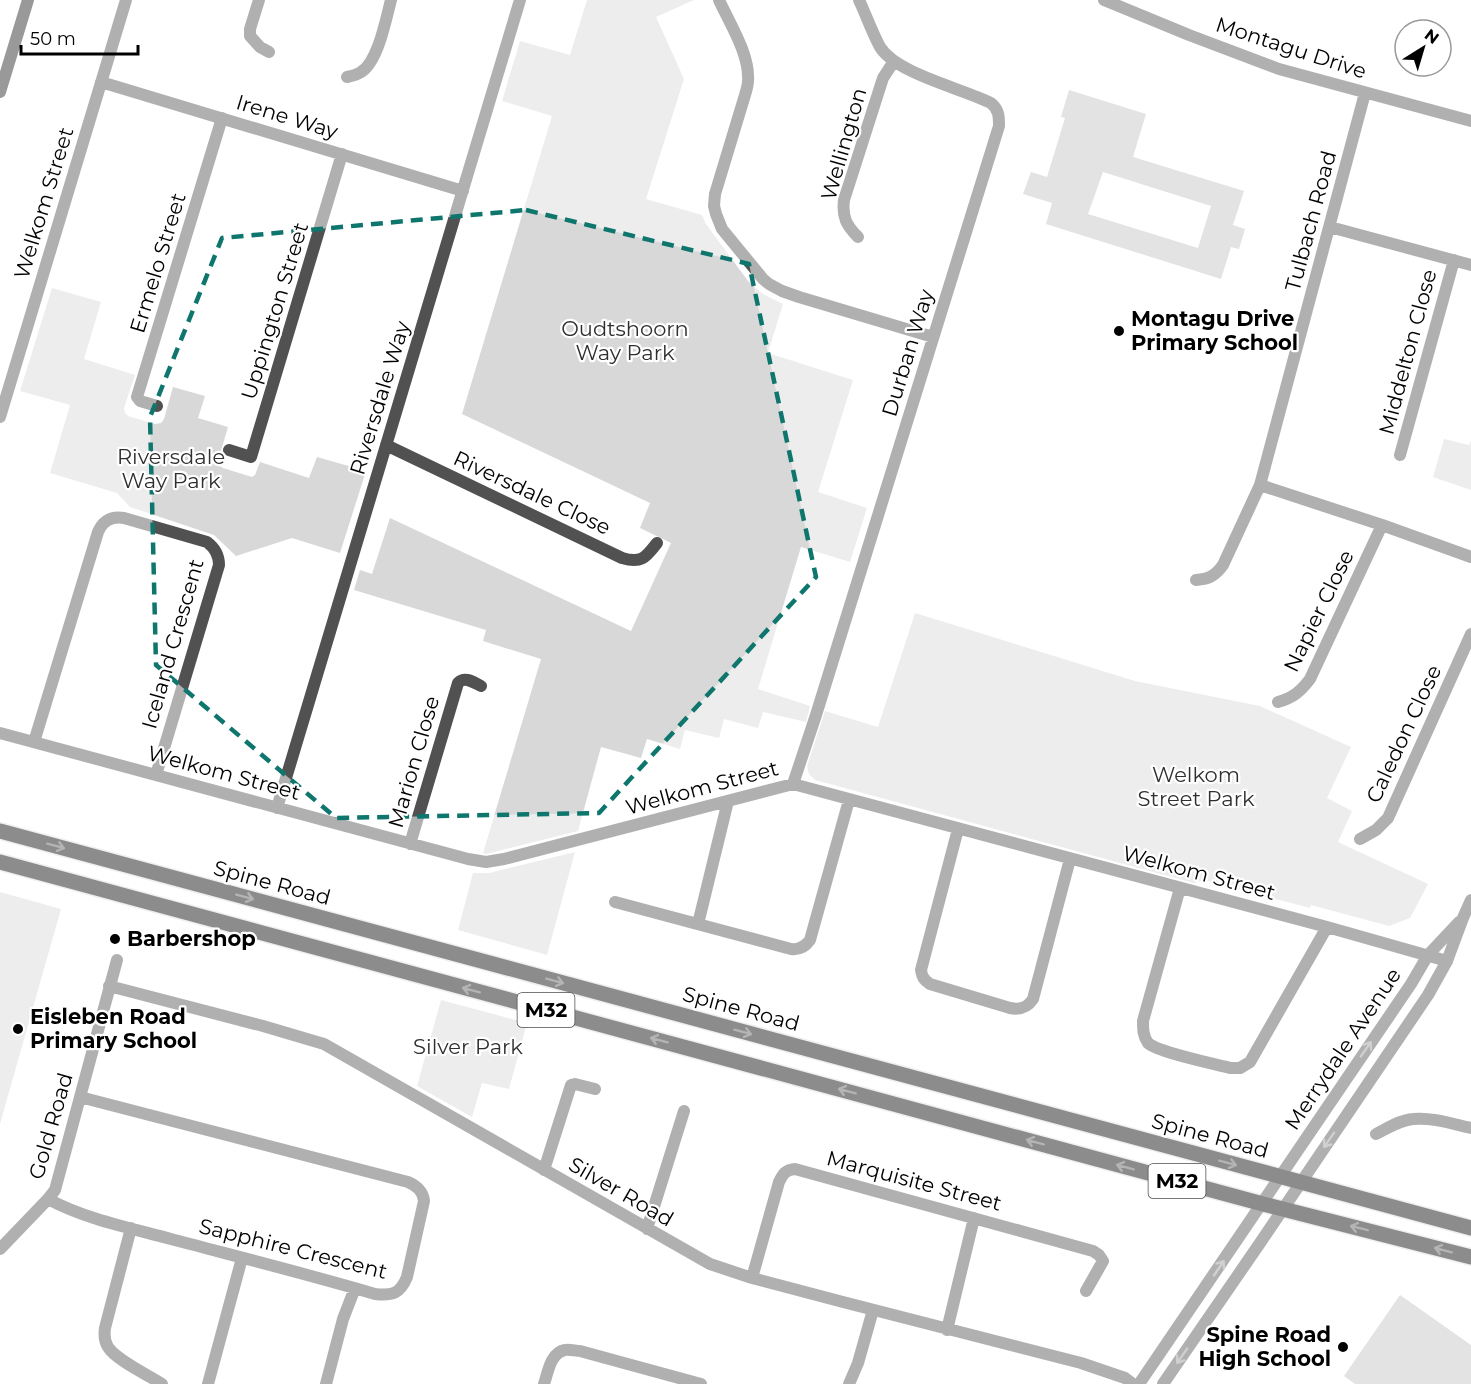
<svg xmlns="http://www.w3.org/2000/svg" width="1471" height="1384" font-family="Montserrat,sans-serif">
<rect width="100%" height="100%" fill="#fff"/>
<path fill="#d8d8d8" d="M587 0H694L656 17 684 79 646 199 702 215 706 224 748 281 763 294 783 304 768 353 853 380 818 492 867 508 850 562 801 547 758 689 810 706 806 722 763 712 758 728 724 719 719 738 685 730 680 749 647 739 641 758 601 747 578 831 486 854 483 853 541 659 483 641 486 630 354 590 360 570 372 574 390 518 631 631 671 543 640 528 650 503 462 414 552 116 502 101 520 41 570 55Z
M52 288 101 302 84 359 135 375 124 408 125 413 128 416 155 424 161 423 164 419 173 387 205 396 198 418 228 427 218 461 220 466 223 468 252 477 255 475 260 462 309 478 317 457 366 471 340 553 292 538 236 556 214 535 130 507 117 493 50 473 70 405 20 391Z
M1444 439 1469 445 1471 440V490L1433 477Z
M915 613 1135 681 1260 706 1351 747 1327 798 1352 811 1338 842 1428 884 1410 918 1389 926 1311 905 1310 908 1204 880 1194 883 815 780 809 774 807 766 825 711 878 727Z
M575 852 547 955 458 930 473 873H489Z
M0 892 61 909 0 1124Z
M441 1000 527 1023 509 1089 482 1083 472 1117 417 1086Z"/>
<path fill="#c0c0c0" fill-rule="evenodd" d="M1069 90 1146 114 1133 157 1244 191 1233 225 1245 229 1239 249 1231 247 1221 279 1046 224 1052 203 1023 194 1031 172 1047 177 1065 118 1061 117ZM1103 172 1211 206 1198 248 1088 214Z
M1400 1295 1471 1345V1384H1355L1344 1376Z"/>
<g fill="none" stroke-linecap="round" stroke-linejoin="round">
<g stroke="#dbdbdb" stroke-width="18">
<path id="primary" d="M0 831 1471 1228
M0 862 1263 1204 1471 1257"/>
</g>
<path stroke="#515151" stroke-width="12" d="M259 0 250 29V36L260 47 269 52
M719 0C730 24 750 55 748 81 748 86 746 91 745 95L715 194 714 206 716 214 722 229 763 279 769 284 782 291 799 297 933 337
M1104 0 1189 35 1279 69 1471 121
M347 77C352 76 357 75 361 72 378 62 386 19 391 0
M101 82 463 191
M1330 227 1471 265
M858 237C846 225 842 217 844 200L883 78 894 61
M157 406 140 401 137 397 222 118
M0 417 126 0
M386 445 622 558C642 564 646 557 657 543
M229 450 251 457 342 154
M1400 455 1454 260
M1260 485 1382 525 1471 557
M1196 580C1209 579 1215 576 1223 565L1260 485 1365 93
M1278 702C1293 698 1301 691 1310 679L1382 525
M0 733 468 859 486 862 504 859 793 784 1327 927 1447 961
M34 742 98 532C103 521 111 516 124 518L207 542C215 548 219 555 219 565L156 775
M793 784 816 715 999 126C999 116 999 110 991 103 961 88 897 74 880 47 872 32 866 15 859 0
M277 808 520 0
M958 829 921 970C922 977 924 980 930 984L1010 1008C1020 1010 1027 1008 1033 999L1070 859
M1360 839 1376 830 1388 818 1471 634
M410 844 458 683C465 676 473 682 481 686
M1180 888 1143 1021C1143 1029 1143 1036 1148 1043 1157 1052 1215 1064 1230 1068H1240L1250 1062 1327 927
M615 902 791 949C799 950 805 947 810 940L849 800
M698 924 728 801
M109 986 263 1026 324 1044 710 1264 752 1278 843 1302 1081 1363 1125 1378 1133 1384
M1376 1134C1388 1128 1400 1120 1413 1119 1432 1117 1453 1124 1471 1128
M544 1170 571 1085 575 1084 595 1089
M48 1199C85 1219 130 1228 171 1239 239 1257 307 1274 375 1294 392 1296 400 1294 407 1277L424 1201C423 1191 417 1186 408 1182L80 1097
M131 1228 105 1328C104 1335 104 1341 108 1347 116 1360 148 1375 162 1384
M647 1229 684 1111
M0 1249 48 1199 55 1190 117 960
M752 1278 779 1182C783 1174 785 1170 795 1169L1093 1251 1099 1255 1103 1261 1086 1291
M947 1330 974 1218
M208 1384 242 1258
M326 1384 343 1319 355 1288
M544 1384C548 1373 550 1353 565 1350 569 1349 576 1351 580 1351L701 1384
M849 1384 858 1363 873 1310"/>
<path stroke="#515151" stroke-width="12" d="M1139 1384 1411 984 1428 955 1459 922
M1163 1384 1260 1243 1428 995 1447 961 1463 918 1471 900"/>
<path stroke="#1e1e1e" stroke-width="12" d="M0 92 28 0"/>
<use href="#primary" stroke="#000" stroke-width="15"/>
</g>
<defs><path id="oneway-shaft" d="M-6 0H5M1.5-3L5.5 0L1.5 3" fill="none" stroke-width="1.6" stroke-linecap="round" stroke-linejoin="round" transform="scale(1.5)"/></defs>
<g stroke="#595959">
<use href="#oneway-shaft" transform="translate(56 846) rotate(15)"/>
<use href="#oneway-shaft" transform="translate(245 897) rotate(15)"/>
<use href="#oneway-shaft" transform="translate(555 981) rotate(15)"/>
<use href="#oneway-shaft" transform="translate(471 990) rotate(-165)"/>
<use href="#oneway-shaft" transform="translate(743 1032) rotate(15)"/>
<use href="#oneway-shaft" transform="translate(659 1040) rotate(-165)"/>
<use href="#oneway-shaft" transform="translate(847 1091) rotate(-165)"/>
<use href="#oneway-shaft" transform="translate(1035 1142) rotate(-165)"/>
<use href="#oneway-shaft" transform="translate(1228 1163) rotate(15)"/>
<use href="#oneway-shaft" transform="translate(1125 1167) rotate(-165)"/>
<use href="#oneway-shaft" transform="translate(1359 1228) rotate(-166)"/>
<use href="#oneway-shaft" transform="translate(1443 1250) rotate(-165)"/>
</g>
<g stroke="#979797">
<use href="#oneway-shaft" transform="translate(1366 1049) rotate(-55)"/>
<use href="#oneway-shaft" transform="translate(1329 1140) rotate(125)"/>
<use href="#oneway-shaft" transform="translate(1219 1268) rotate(-56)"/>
<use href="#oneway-shaft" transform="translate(1182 1356) rotate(125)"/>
</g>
<path d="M0 0H1471V1384H0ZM526 210 749 264 816 577 599 813 336 818 156 665 150 417 222 238Z" fill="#fff" fill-opacity=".55" fill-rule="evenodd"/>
<path fill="none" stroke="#0f766e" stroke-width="4.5" stroke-dasharray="12 8" stroke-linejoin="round" d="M526 210 749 264 816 577 599 813 336 818 156 665 150 417 222 238Z"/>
<g fill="#000" stroke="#fff" stroke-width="2">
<circle cx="1119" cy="331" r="6"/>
<circle cx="115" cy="939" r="6"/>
<circle cx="18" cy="1029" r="6"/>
<circle cx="1343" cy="1347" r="6"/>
</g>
<g text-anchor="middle" stroke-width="4.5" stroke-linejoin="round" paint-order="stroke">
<g fill="#fff" stroke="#4c4c4c" stroke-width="1.5">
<rect x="517.5" y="993" width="57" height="34" rx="4.5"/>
<rect x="1148.5" y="1164" width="57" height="34" rx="4.5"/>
</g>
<g font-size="20" font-weight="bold" fill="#000">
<text x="546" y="1017">M32</text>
<text x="1177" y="1188">M32</text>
</g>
<g font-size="21" fill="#000" stroke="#fff">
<text transform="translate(1291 48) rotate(18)" y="7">Montagu Drive</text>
<text transform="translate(287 117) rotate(17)" y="7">Irene Way</text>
<text transform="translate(844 144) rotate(-74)" y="7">Wellington</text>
<text transform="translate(44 203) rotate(-73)" y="7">Welkom Street</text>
<text transform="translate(1311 221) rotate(-75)" y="7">Tulbach Road</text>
<text transform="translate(158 263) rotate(-73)" y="7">Ermelo Street</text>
<text transform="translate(275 311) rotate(-73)" y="7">Uppington Street</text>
<text transform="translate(1408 352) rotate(-75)" y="7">Middelton Close</text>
<text transform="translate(908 353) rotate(-73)" y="7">Durban Way</text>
<text transform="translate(380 398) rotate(-73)" y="7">Riversdale Way</text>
<text transform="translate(532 493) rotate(25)" y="7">Riversdale Close</text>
<text transform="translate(1319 611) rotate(-64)" y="7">Napier Close</text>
<text transform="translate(173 644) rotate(-74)" y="7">Iceland Crescent</text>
<text transform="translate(1404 734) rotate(-65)" y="7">Caledon Close</text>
<text transform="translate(414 762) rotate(-74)" y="7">Marion Close</text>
<text transform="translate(224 773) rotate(15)" y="7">Welkom Street</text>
<text transform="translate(702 788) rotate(-15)" y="7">Welkom Street</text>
<text transform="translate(1199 873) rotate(15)" y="7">Welkom Street</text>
<text transform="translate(272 883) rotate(15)" y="7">Spine Road</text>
<text transform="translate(741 1009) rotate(15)" y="7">Spine Road</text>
<text transform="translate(1343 1049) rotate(-56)" y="7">Merrydale Avenue</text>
<text transform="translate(51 1126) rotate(-74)" y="7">Gold Road</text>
<text transform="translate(1210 1136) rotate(15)" y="7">Spine Road</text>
<text transform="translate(914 1181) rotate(15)" y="7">Marquisite Street</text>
<text transform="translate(621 1192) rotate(30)" y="7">Silver Road</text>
<text transform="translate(293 1249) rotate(14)" y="7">Sapphire Crescent</text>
</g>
<g font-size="21" font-weight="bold" fill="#000" stroke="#fff" text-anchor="start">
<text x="1131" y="326">Montagu Drive<tspan x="1131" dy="24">Primary School</tspan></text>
<text x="127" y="946">Barbershop</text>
<text x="30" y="1024">Eisleben Road<tspan x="30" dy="24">Primary School</tspan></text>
<text x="1331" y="1342" text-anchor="end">Spine Road<tspan x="1331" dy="24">High School</tspan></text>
</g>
<g font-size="21" fill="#2f2f2f" stroke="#fff">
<text x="625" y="336">Oudtshoorn<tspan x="625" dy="24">Way Park</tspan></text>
<text x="171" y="464">Riversdale<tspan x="171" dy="24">Way Park</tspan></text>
<text x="1196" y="782">Welkom<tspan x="1196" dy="24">Street Park</tspan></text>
<text x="468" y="1054">Silver Park</text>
</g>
</g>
<g transform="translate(1423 48) rotate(37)"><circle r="28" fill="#ffffff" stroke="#999999" stroke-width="1.5"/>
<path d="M0-4.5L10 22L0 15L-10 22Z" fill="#000000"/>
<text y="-9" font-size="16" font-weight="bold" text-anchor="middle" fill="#000000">N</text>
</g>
<path d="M21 45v9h117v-9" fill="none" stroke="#000000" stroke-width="3"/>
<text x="30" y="45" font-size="18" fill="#000000" stroke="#ffffff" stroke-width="4.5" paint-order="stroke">50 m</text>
</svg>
